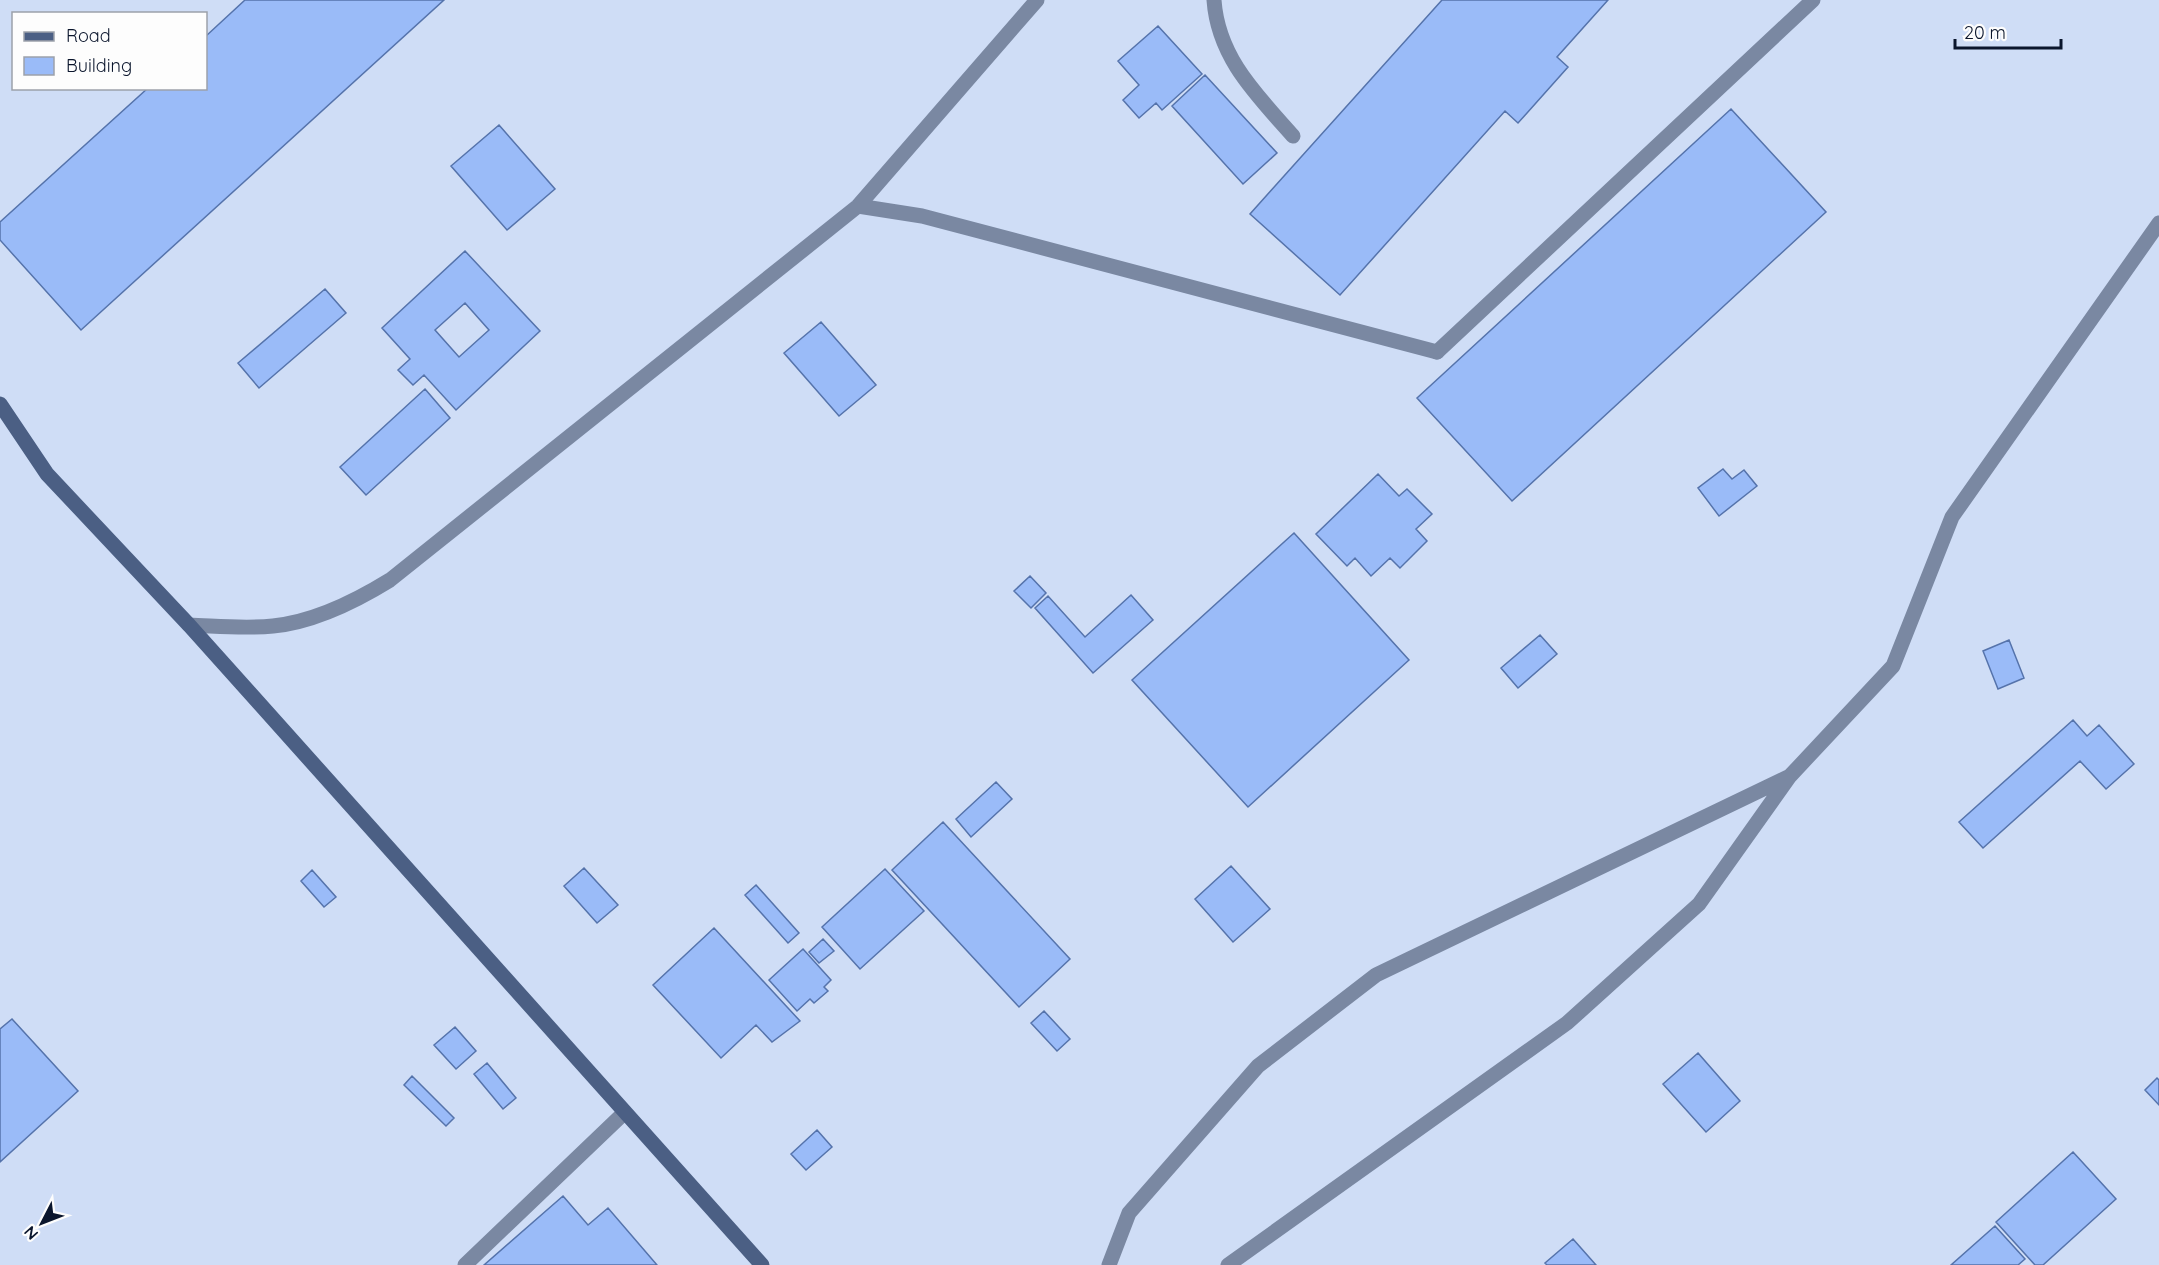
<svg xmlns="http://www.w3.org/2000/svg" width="2159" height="1265" font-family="Quicksand,sans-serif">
<rect width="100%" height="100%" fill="#cfddf6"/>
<path fill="#9abbf8" stroke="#5573ab" stroke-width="1.5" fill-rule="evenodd" d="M245 0H444L81 330 0 240V222L148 88H206V36Z
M1442 0H1608L1557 57 1568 67 1518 123 1505 111 1340 295 1250 214Z
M1158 26 1202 74 1162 110 1156 103 1139 118 1123 100 1139 85 1118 61Z
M1205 75 1277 153 1243 184 1172 106Z
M1731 109 1826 212 1512 501 1417 398Z
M499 125 555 189 507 230 451 166Z
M465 251 540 331 456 410 424 375 413 385 398 370 410 359 382 328ZM465 303 489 330 459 357 435 330Z
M325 289 346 313 259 388 238 363Z
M821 322 876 385 839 416 784 353Z
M425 389 450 418 366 495 340 467Z
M1723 469 1732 479 1744 470 1757 486 1719 516 1698 488Z
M1378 474 1399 496 1407 489 1432 514 1416 529 1427 541 1400 568 1390 558 1371 576 1355 558 1347 566 1316 534Z
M1294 533 1409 660 1248 807 1132 680Z
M1030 576 1046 593 1031 608 1014 591Z
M1131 595 1153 620 1093 673 1035 608 1048 596 1085 637Z
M1540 635 1557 654 1518 688 1501 668Z
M2009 640 2024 678 1998 689 1983 651Z
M2073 720 2087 736 2099 725 2134 764 2106 789 2080 761 1983 848 1959 822Z
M996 782 1012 799 971 837 956 819Z
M943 822 1070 959 1019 1007 892 870Z
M1231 866 1270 909 1233 942 1195 899Z
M584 868 618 905 597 923 564 886Z
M885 869 924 911 860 969 822 927Z
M312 870 336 897 324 907 301 881Z
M756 885 799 933 788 943 745 895Z
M714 928 800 1021 772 1042 756 1025 721 1058 653 985Z
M823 939 834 951 819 963 809 952Z
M803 949 831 980 824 987 828 991 814 1003 810 999 797 1011 769 980Z
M1044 1011 1070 1039 1057 1051 1031 1023Z
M12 1019 78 1091 0 1162V1029Z
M455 1027 476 1051 456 1069 434 1045Z
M1698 1053 1740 1101 1706 1132 1663 1084Z
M487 1063 516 1098 503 1109 474 1074Z
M412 1076 454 1118 446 1126 404 1085Z
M2157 1078 2159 1080V1105L2145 1090Z
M817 1130 832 1147 806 1170 791 1154Z
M2073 1152 2116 1199 2043 1265H2035L1996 1222Z
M563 1196 588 1225 608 1208 657 1265H484Z
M1995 1226 2025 1259 2018 1265H1951Z
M1573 1239 1596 1265H1547L1545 1263Z"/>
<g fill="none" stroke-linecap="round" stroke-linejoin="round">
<path stroke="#7a88a2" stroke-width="15" d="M1214 0C1218 58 1257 95 1293 136
M858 206 922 216 1437 352
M189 625C217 626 245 629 273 626 314 622 356 601 390 580L858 206 1037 0"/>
<path stroke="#7a88a2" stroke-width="15" d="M1437 352 1813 0
M465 1265 624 1113
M1109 1265 1129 1213 1258 1066 1376 975 1788 777
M1228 1265 1567 1023 1699 904 1790 776 1893 666 1952 517 2159 223"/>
<path stroke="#4b5f84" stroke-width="15" d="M0 404 47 474 189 625 762 1265"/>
</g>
<rect x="12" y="12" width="195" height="78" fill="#fdfdfd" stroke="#9ca1aa" stroke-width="1.5"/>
<rect x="24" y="32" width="30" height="9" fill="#4b5f84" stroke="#9ca1aa" stroke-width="1.5"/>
<text x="66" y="42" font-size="18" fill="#0b162d">Road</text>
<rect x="24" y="57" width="30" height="18" fill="#9abbf8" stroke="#9ca1aa" stroke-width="1.5"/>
<text x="66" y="72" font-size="18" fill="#0b162d">Building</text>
<g transform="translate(42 1223) rotate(228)" stroke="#fdfdfd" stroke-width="4.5" paint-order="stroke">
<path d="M0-4.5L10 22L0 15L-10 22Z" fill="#0b162d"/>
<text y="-9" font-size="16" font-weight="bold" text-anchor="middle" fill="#0b162d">N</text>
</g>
<path d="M1955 39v9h106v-9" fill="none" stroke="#0b162d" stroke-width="3"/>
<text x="1964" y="39" font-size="18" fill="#0b162d" stroke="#fdfdfd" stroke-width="4.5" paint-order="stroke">20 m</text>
</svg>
